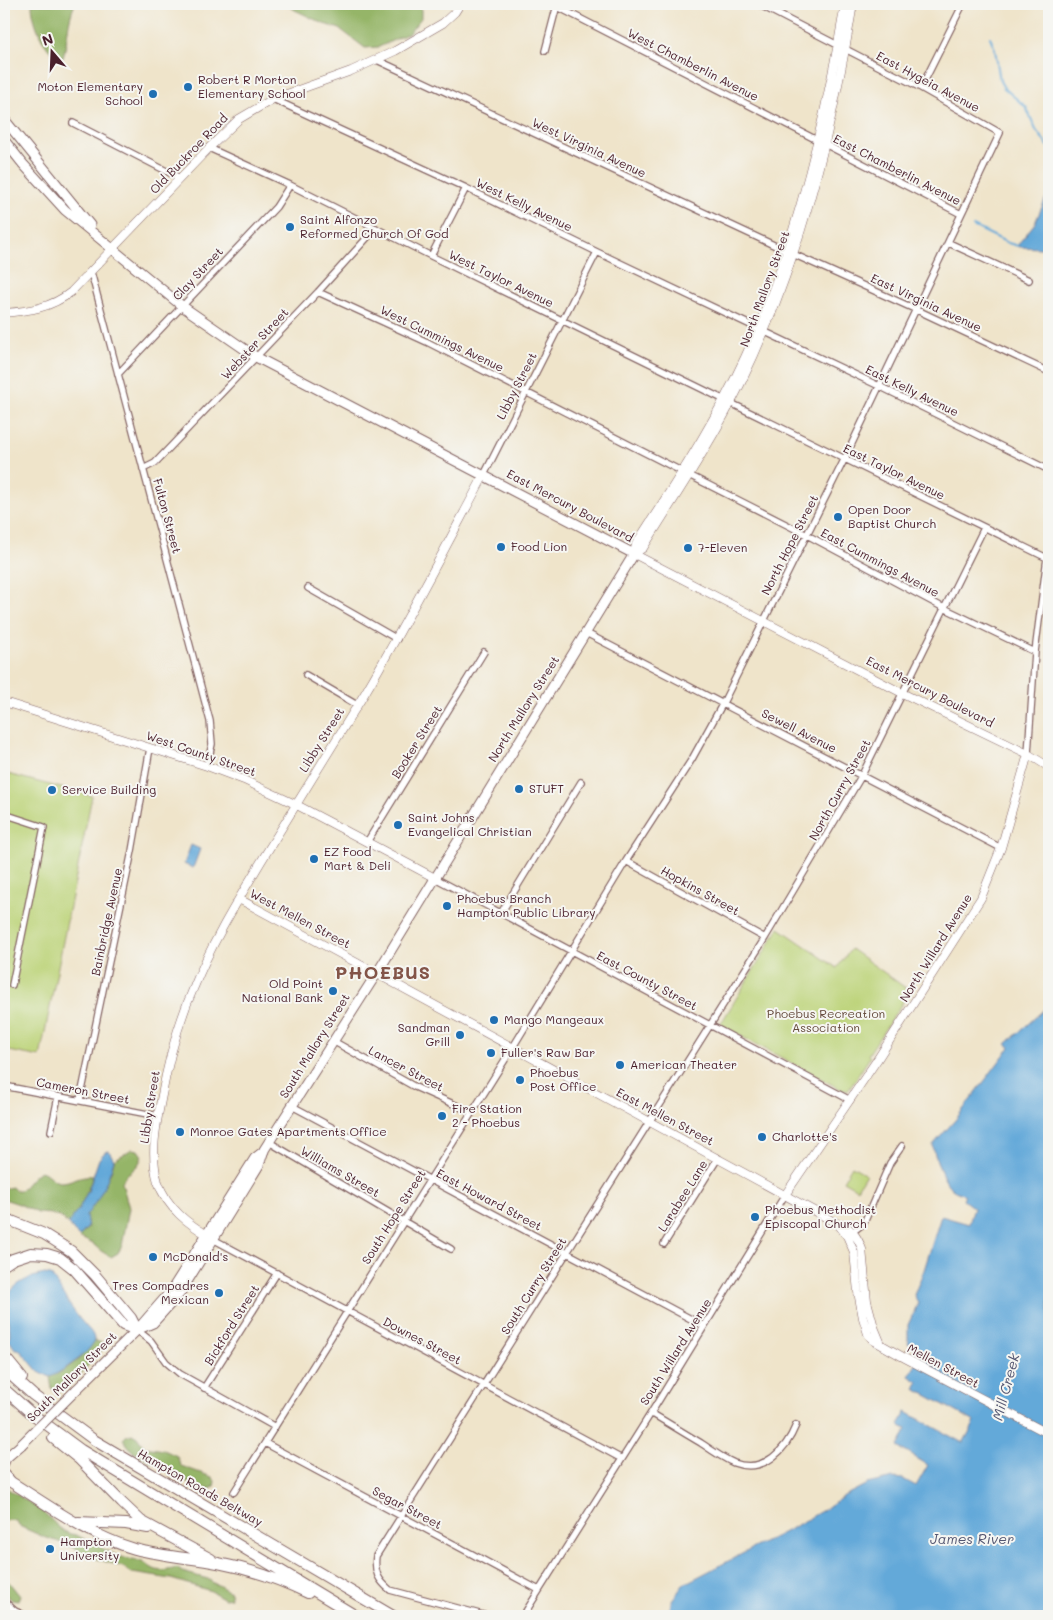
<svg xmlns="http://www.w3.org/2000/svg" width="1053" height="1620" font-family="Mali,sans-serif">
<rect width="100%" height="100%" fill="#f6f6f2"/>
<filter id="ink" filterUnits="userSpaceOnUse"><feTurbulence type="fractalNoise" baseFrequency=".02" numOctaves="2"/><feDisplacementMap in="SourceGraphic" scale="10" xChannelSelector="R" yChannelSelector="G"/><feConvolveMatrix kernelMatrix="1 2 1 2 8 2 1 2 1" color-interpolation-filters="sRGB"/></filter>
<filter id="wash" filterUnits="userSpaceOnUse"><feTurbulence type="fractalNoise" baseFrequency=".0096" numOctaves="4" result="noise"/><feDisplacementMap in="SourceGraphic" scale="20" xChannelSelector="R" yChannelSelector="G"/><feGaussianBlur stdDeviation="1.12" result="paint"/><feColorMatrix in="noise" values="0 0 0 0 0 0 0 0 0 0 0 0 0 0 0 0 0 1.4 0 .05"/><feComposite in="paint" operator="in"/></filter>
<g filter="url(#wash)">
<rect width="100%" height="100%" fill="#efe4ca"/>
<path fill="#bcd378" stroke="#837952" d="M4 773 92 796 40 1057 4 1050Z
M779 928 837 968 851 949 910 991 868 1055 870 1057 848 1091 845 1089 844 1091 720 1025Z
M852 1166 866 1174 857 1189 843 1181Z"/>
<path fill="#95b568" stroke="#706a4a" d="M32 4H75C67 21 68 40 63 58 60 57 57 57 55 55 42 47 32 18 32 4Z
M286 4H421V18L409 33 379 47 365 48 340 29 324 24 295 10Z
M132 1149 138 1150 142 1156C137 1173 126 1170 122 1183L129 1208 122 1246 118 1253 111 1257 101 1251 93 1244 79 1237 88 1228 86 1216 111 1172 114 1160Z
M40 1171C48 1172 52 1182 61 1182 72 1182 80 1174 93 1176 87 1194 80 1209 68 1224L60 1217 51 1214 38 1213 19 1204 4 1199V1189L12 1187 15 1190H21C29 1182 30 1178 40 1171Z
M94 1341 104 1343 106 1346 76 1379 57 1393 52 1389 50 1377C64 1372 87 1355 94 1341Z
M132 1434 137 1437 144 1447 164 1450 177 1456 181 1466 212 1477 215 1481 214 1487 210 1489 201 1488 170 1474 162 1467 133 1452 123 1439 126 1436Z
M4 1489H8C19 1496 31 1503 41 1510 52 1519 61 1534 76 1535 96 1544 120 1561 143 1561 156 1573 161 1572 177 1568L182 1572 208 1579 213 1583 218 1585 230 1592 231 1598 225 1599 211 1591 171 1579 132 1573 123 1567 97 1559 68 1545 44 1537 19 1526 16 1521 9 1520 4 1521Z
M4 1576 20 1596 18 1601 12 1600 4 1593Z"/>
<path fill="#63a9d9" stroke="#566482" d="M1049 191V253L1041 248 1020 247 1018 246 1019 243 1035 223Z
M191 845 200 849 193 868 184 864Z
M1049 1005V1616H668L672 1600 684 1584 794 1527 830 1506 844 1496 867 1484 893 1478 903 1479 916 1486 928 1465 898 1447 907 1429 899 1425 906 1412 963 1443 975 1422 915 1389 918 1382 909 1376 919 1359V1351L908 1343V1325L918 1303 914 1295 924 1270 941 1216 969 1224 974 1208 963 1200 965 1195C960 1193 953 1191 950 1187 943 1180 934 1155 933 1145L956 1119 1010 1047 1006 1044Z
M109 1151 114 1160C107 1184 100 1197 86 1216L88 1227 79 1237 68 1224 78 1210 88 1191 99 1159 105 1152Z
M45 1274 51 1275C62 1292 71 1309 84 1324 88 1329 94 1333 94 1340 93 1351 60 1373 50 1377L37 1370 19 1349H15L9 1340C12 1328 6 1319 5 1308 5 1287 27 1277 45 1274Z"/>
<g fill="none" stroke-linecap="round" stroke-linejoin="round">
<path stroke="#63a9d9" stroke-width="2" d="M990 37 995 49 1000 81 1004 88 1026 107 1036 130 1049 147
M973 226 1008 243 1018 246"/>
</g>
</g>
<g filter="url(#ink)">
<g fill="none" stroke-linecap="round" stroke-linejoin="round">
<g stroke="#846463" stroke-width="8">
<path id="street" d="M552 4 961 214
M545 51 557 5
M377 60 793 254 917 310 1049 372
M921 88 963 4
M273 99 466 188 597 252 879 386 1049 470
M73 123 180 178
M209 148 290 185 431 256 1049 559
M949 243 1029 280
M431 256 466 188
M91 272 210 721 212 744 207 766
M318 292 427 342 807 535 944 608 1035 652
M118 374 276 207 290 185
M143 469 155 463 318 292 376 228
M484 475 597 252
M308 588 397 639
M586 633 1001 848
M306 675 357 705
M1028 754 1035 652 1047 558
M4 814 44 827 12 985
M367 842 484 652
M626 861 765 938
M435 878 850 1100
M501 913 581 782
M333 1041 415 1087 471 1112
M4 1086 158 1116
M80 1100 132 851 150 748
M292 1106 704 1326
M51 1131 58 1097
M269 1142 451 1249
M851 1233 864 1223 890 1163 902 1146
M213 1239 622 1459
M664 1244 718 1158
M137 1330 151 1341 166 1362 180 1374 275 1427
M204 1388 277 1273
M651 1413C668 1423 684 1433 701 1443 711 1450 722 1458 734 1463 764 1474 786 1450 796 1425
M265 1443 539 1590
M234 1492 513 1047 626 861 692 759 723 703 845 458 1000 133 921 88 758 4
M4 1601 15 1611 26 1616
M487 1616 390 1590C378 1580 374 1572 376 1556L765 938 862 775 984 528
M523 1616 651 1413 785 1195"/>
</g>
<g stroke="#846463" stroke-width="9">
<path id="secondary" d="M4 313C29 311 51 308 71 292L209 148 239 119 273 99 351 71 395 51 443 23 455 12 460 4
M634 554 643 548C677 494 713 440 741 383 799 264 832 133 853 4
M634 554 636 544C671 490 706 436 735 378 792 264 824 129 845 4
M634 554 902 693 1028 754 1049 767
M4 702 207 766 244 780 295 804 435 878
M239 899 838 1224C850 1225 858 1238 862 1249L867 1301 874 1327 881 1344
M785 1195 877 1060 981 898 1001 848 1028 754
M838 1224 847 1236 854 1252 858 1292 863 1318 868 1334 873 1340 903 1357 1049 1434
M211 1237C188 1224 167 1208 158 1182 150 1156 156 1125 161 1100 168 1061 178 1023 194 987 212 942 237 902 262 860 296 804 331 749 365 693 407 622 445 548 484 475"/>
</g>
<g stroke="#846463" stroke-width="11">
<path id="primary" d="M4 119 90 225
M4 140 23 164 65 210 182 306 256 357 634 554 382 965 269 1142 264 1150 259 1165 180 1293 153 1323 137 1330
M76 1390 137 1330 171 1291 255 1158 264 1151
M4 1463 6 1458 21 1445"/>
</g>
<g stroke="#846463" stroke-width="12">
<path id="highway" d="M4 1218 44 1234 71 1251 95 1275 131 1318 137 1330
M4 1265 13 1259 31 1253 47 1254 60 1258 74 1269 123 1325 137 1330
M4 1356 22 1378
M4 1369 33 1395 94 1440 393 1616
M4 1389 31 1413 81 1450 356 1616
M53 1438 79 1459 122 1503 141 1521 211 1559
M4 1474 11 1482C51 1507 90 1536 135 1549 162 1556 190 1558 218 1563 250 1569 279 1579 308 1593
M78 1522 126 1524 148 1528"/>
</g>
<use href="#street" stroke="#fff" stroke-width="5.5"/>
<use href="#secondary" stroke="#fff" stroke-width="8"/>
<use href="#primary" stroke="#fff" stroke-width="9"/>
<use href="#highway" stroke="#fff" stroke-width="10"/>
<g stroke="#846463" stroke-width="11" stroke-linecap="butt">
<path id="primary-bridge" d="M21 1445 76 1390"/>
</g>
<use href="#primary-bridge" stroke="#fff" stroke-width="9"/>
</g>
</g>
<g fill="#1f6fb2" stroke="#f6f6f2" stroke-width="2">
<circle cx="188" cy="87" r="5"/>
<circle cx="153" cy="94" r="5"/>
<circle cx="290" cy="227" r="5"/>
<circle cx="838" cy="517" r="5"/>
<circle cx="501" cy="547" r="5"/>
<circle cx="688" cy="548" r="5"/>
<circle cx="519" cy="789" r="5"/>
<circle cx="52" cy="790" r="5"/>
<circle cx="398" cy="825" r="5"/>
<circle cx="314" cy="859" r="5"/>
<circle cx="447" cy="906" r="5"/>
<circle cx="333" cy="991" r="5"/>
<circle cx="494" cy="1020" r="5"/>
<circle cx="460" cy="1035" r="5"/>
<circle cx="491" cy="1053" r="5"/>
<circle cx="620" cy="1065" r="5"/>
<circle cx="520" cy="1080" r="5"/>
<circle cx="442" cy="1116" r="5"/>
<circle cx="180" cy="1132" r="5"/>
<circle cx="762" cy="1137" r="5"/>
<circle cx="755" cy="1217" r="5"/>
<circle cx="153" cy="1257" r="5"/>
<circle cx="219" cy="1293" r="5"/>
<circle cx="50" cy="1549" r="5"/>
</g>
<g text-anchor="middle" stroke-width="4" stroke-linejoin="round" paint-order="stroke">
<g font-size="12" fill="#4a1f2b" stroke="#f6f6f2">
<text transform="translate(693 65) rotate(27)" y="4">West Chamberlin Avenue</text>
<text transform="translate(928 82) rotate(28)" y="4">East Hygeia Avenue</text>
<text transform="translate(589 148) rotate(25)" y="4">West Virginia Avenue</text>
<text transform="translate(189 154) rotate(-46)" y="4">Old Buckroe Road</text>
<text transform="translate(897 170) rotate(27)" y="4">East Chamberlin Avenue</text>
<text transform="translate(524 205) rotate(26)" y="4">West Kelly Avenue</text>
<text transform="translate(198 274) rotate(-47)" y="4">Clay Street</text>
<text transform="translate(501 279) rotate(26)" y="4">West Taylor Avenue</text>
<text transform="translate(765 289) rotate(-70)" y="4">North Mallory Street</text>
<text transform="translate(926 303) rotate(25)" y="4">East Virginia Avenue</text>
<text transform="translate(442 339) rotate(26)" y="4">West Cummings Avenue</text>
<text transform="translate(255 344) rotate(-47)" y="4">Webster Street</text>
<text transform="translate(517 386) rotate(-63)" y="4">Libby Street</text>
<text transform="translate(912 391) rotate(26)" y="4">East Kelly Avenue</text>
<text transform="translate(894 472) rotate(26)" y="4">East Taylor Avenue</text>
<text transform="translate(570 506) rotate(28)" y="4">East Mercury Boulevard</text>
<text transform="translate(167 516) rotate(75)" y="4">Fulton Street</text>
<text transform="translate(790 545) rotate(-63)" y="4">North Hope Street</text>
<text transform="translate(880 563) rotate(28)" y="4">East Cummings Avenue</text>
<text transform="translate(930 692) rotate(27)" y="4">East Mercury Boulevard</text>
<text transform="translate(524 709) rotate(-58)" y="4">North Mallory Street</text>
<text transform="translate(799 731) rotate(27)" y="4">Sewell Avenue</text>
<text transform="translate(322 740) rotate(-58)" y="4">Libby Street</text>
<text transform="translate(417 742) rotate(-58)" y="4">Booker Street</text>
<text transform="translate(201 754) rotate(19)" y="4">West County Street</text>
<text transform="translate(840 790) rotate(-61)" y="4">North Curry Street</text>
<text transform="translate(700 891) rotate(29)" y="4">Hopkins Street</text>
<text transform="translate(300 919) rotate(28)" y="4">West Mellen Street</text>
<text transform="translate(107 922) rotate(-78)" y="4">Bainbridge Avenue</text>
<text transform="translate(936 948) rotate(-58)" y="4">North Willard Avenue</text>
<text transform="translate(647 981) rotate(28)" y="4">East County Street</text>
<text transform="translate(315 1046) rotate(-58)" y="4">South Mallory Street</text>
<text transform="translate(406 1069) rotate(28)" y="4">Lancer Street</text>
<text transform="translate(83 1091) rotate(11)" y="4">Cameron Street</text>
<text transform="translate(150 1107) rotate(-81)" y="4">Libby Street</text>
<text transform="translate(665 1117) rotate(28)" y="4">East Mellen Street</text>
<text transform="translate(340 1172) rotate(30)" y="4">Williams Street</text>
<text transform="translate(683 1196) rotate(-58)" y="4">Larabee Lane</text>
<text transform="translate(489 1200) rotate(28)" y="4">East Howard Street</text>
<text transform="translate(394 1217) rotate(-58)" y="4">South Hope Street</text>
<text transform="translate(534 1286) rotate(-58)" y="4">South Curry Street</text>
<text transform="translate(232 1325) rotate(-58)" y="4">Bickford Street</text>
<text transform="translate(422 1341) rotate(28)" y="4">Downes Street</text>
<text transform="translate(676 1352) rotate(-58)" y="4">South Willard Avenue</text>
<text transform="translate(943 1366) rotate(28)" y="4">Mellen Street</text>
<text transform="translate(72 1377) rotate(-45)" y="4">South Mallory Street</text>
<text transform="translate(200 1488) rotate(30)" y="4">Hampton Roads Beltway</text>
<text transform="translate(407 1508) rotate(28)" y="4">Segar Street</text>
</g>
<g font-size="12" fill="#4a1f2b" stroke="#f6f6f2" text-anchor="start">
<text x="198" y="84">Robert R Morton<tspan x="198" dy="14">Elementary School</tspan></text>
<text x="143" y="91" text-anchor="end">Moton Elementary<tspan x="143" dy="14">School</tspan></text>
<text x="300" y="224">Saint Alfonzo<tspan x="300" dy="14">Reformed Church Of God</tspan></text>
<text x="848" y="514">Open Door<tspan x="848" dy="14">Baptist Church</tspan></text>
<text x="511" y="551">Food Lion</text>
<text x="698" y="552">7-Eleven</text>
<text x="529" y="793">STUFT</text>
<text x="62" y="794">Service Building</text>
<text x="408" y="822">Saint Johns<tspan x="408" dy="14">Evangelical Christian</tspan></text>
<text x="324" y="856">EZ Food<tspan x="324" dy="14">Mart &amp; Deli</tspan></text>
<text x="457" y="903">Phoebus Branch<tspan x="457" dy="14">Hampton Public Library</tspan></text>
<text x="323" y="988" text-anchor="end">Old Point<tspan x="323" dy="14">National Bank</tspan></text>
<text x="504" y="1024">Mango Mangeaux</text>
<text x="450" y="1032" text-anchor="end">Sandman<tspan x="450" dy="14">Grill</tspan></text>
<text x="501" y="1057">Fuller's Raw Bar</text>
<text x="630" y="1069">American Theater</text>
<text x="530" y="1077">Phoebus<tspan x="530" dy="14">Post Office</tspan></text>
<text x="452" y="1113">Fire Station<tspan x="452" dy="14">2 - Phoebus</tspan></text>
<text x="190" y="1136">Monroe Gates Apartments Office</text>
<text x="772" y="1141">Charlotte's</text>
<text x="765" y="1214">Phoebus Methodist<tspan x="765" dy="14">Episcopal Church</tspan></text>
<text x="163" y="1261">McDonald's</text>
<text x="209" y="1290" text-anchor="end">Tres Compadres<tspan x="209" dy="14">Mexican</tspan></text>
<text x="60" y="1546">Hampton<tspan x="60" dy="14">University</tspan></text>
</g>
<g font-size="12" fill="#664c3e" stroke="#f6f6f2">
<text x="826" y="1018">Phoebus Recreation<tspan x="826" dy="14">Association</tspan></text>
</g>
<g font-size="14" font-style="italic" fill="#545671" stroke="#f6f6f2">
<text transform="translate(1006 1387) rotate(-75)" y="5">Mill Creek</text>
<text x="972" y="1544">James River</text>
</g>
<g font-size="18" font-weight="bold" letter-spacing="1" fill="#835448" stroke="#f6f6f2">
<text x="383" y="979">PHOEBUS</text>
</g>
</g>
<rect width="1053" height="1620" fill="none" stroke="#f6f6f2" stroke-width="20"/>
<g transform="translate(52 52) rotate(341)" stroke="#f6f6f2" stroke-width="4" paint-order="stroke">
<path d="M0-4L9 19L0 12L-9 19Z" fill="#4a1f2b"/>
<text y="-8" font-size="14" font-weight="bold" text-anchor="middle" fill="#4a1f2b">N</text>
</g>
</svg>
